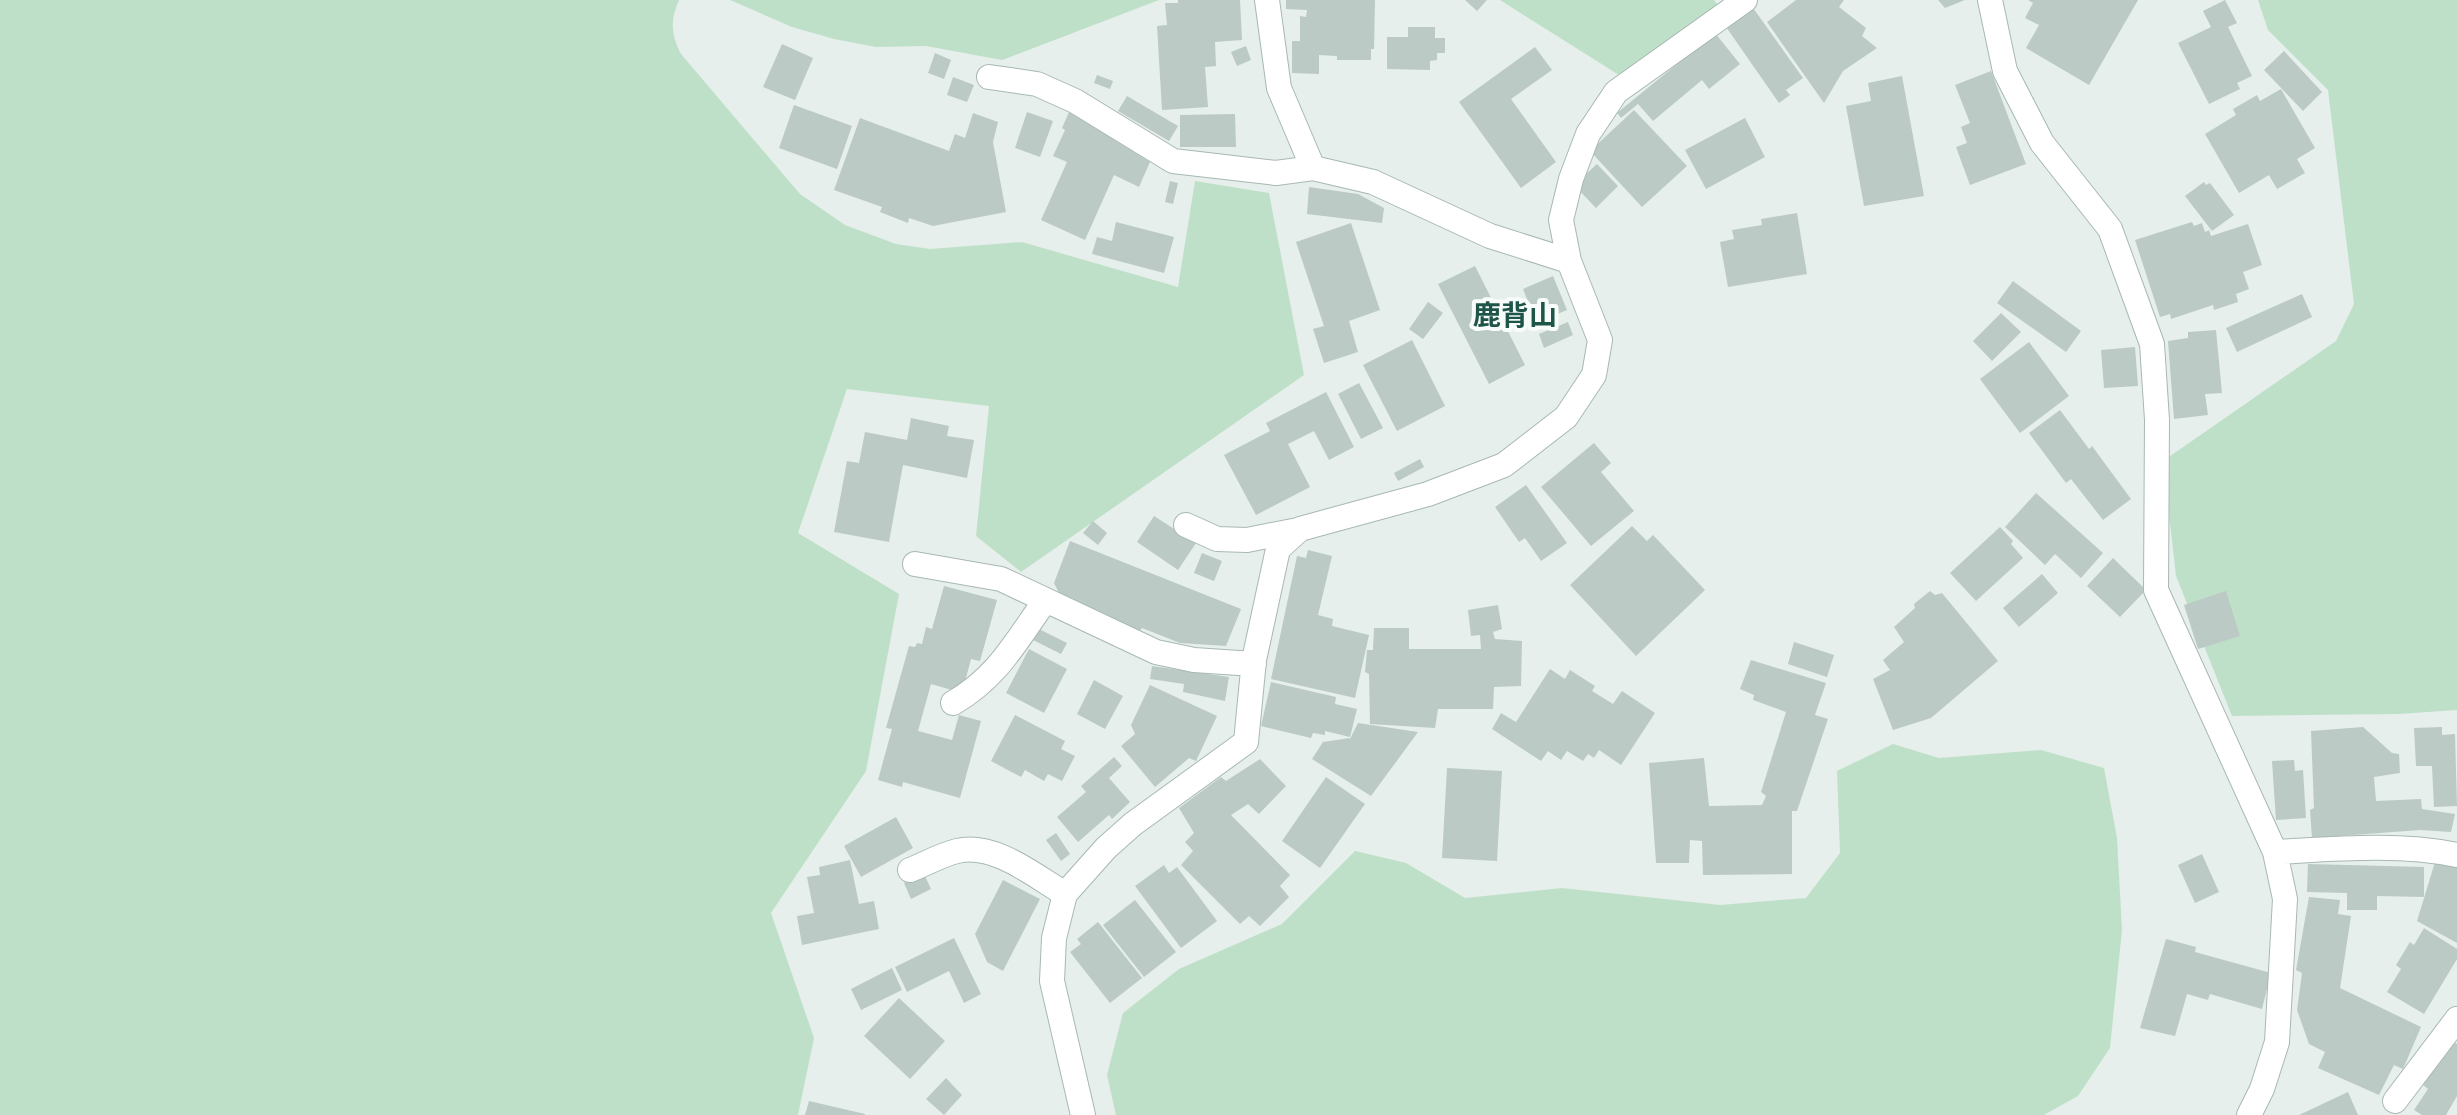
<svg xmlns="http://www.w3.org/2000/svg" width="2457" height="1115" font-family="Mulish,'Noto Sans JP',sans-serif">
<rect width="100%" height="100%" fill="#e6efeb"/>
<path fill="#bfe0c8" d="M0 0H679C670 20 671 35 681 54L800 194 845 225 896 244 930 249 1022 242 1178 287 1195 181 1269 193 1304 375 1021 572 976 536 989 406 847 389 798 533 899 594 866 771 771 913 814 1038 798 1115H0Z
M730 0H1159L1002 60 926 46 876 47 834 39 792 27Z
M1500 0H1714L1719 6 1619 75Z
M2258 0H2457V710L2399 714 2232 716 2176 576 2163 461 2336 341 2354 304 2328 90 2268 30Z
M1893 744 1939 758 2041 750 2104 768 2117 838 2122 930 2110 1048 2078 1096 2044 1115H1116L1107 1075 1123 1013 1179 969 1282 924 1355 851 1406 863 1465 898 1562 888 1720 905 1806 898 1840 853 1837 771Z"/>
<path fill="#bbcac4" d="M1178 0H1240L1242 40 1215 42 1216 66 1205 67 1208 107 1162 110 1157 26 1167 25 1165 3H1178Z
M1286 0H1375L1374 49H1371V60H1337V56L1319 55V74L1292 73V41H1300V16L1306 17 1307 10 1286 9Z
M1465 0H1487L1477 11Z
M1796 0H1844L1839 7 1866 28 1862 36 1877 48 1843 71 1824 103 1767 22Z
M1938 0H1965L1945 8Z
M2028 0H2138L2089 85 2026 48 2039 25 2025 18 2033 3Z
M2225 0 2237 23 2228 27 2252 76 2237 83 2240 89 2209 104 2178 43 2211 27 2203 11Z
M1751 5 1803 78 1786 90 1790 95 1779 103 1724 24Z
M1408 27H1435V38H1445V53H1437V60L1430 61V70L1387 69V37H1408Z
M1715 33 1740 64 1709 89 1702 80 1653 121 1638 104 1621 118 1617 113Z
M782 44 813 58 795 100 763 87Z
M1246 46 1251 60 1237 66 1231 52Z
M1535 47 1552 70 1511 99 1556 162 1521 188 1459 102Z
M2284 51 2322 92 2303 111 2264 70Z
M935 53 951 60 944 79 928 73Z
M1991 71 2026 164 1970 185 1956 147 1967 143 1961 127 1970 123 1955 85Z
M1097 75 1113 81 1110 89 1094 83Z
M1902 76 1924 196 1864 206 1846 106 1871 101 1868 83Z
M953 77 974 85 967 102 947 95Z
M2281 89 2315 148 2297 159 2305 173 2277 189 2269 175 2239 193 2205 134 2236 115 2233 109 2257 95 2260 101Z
M1127 96 1178 126 1169 141 1118 111Z
M794 105 852 126 837 169 779 148Z
M1634 110 1687 166 1642 207 1590 151Z
M1027 112 1053 121 1040 157 1015 148Z
M1069 112 1150 162 1139 187 1114 175 1085 240 1041 220 1067 162 1053 156 1065 130 1062 128Z
M973 113 998 122 993 142 1006 212 933 226 909 218 908 223 880 212 882 207 834 190 860 118 949 151 955 134 965 138Z
M1235 114 1236 147H1180V115Z
M1745 118 1765 157 1706 189 1685 150Z
M1597 164 1618 186 1596 208 1574 185Z
M1170 181 1178 183 1173 204 1165 202Z
M2204 182 2206 185 2210 183 2234 215 2212 231 2185 196Z
M1309 187 1358 194 1384 208 1382 223 1307 214Z
M1797 213 1807 274 1728 287 1720 242 1734 239 1732 230 1762 225 1761 219Z
M1116 222 1174 237 1164 273 1092 254 1097 237 1112 241Z
M2192 222 2194 226 2202 223 2205 232 2209 230 2211 236 2248 224 2262 265 2243 272 2249 289 2236 294 2238 302 2214 310 2213 305 2171 319 2170 314 2160 317 2135 240Z
M1351 223 1380 310 1349 321 1358 352 1324 363 1313 329 1324 326 1296 242Z
M1475 266 1525 365 1489 384 1438 284Z
M1553 276 1567 310 1536 323 1523 289Z
M2013 281 2081 331 2066 352 1997 303Z
M2302 294 2312 317 2237 352 2226 328Z
M1428 302 1443 313 1423 339 1409 329Z
M2001 313 2021 332 1992 361 1973 341Z
M1568 322 1573 335 1544 348 1539 334Z
M2216 330 2222 393 2205 394 2208 415 2174 419 2168 341 2188 338V332Z
M1412 340 1445 406 1397 431 1363 365Z
M2029 342 2069 396 2020 433 1980 379Z
M2135 347 2138 386 2104 388 2101 350Z
M1359 383 1383 428 1361 439 1338 394Z
M1326 392 1354 447 1329 460 1314 431 1288 444 1310 487 1256 515 1224 455 1270 431 1266 423Z
M2060 410 2089 449 2092 446 2131 499 2103 520 2071 479 2066 483 2029 433Z
M911 418 949 426 947 436 974 440 967 478 903 465 889 542 834 532 847 461 859 463 865 432 907 440Z
M1594 443 1611 463 1601 472 1634 511 1591 546 1541 487Z
M1420 459 1424 467 1398 481 1394 473Z
M1526 485 1567 543 1541 561 1525 538 1519 542 1495 507Z
M2036 493 2103 553 2081 578 2055 554 2045 565 2005 527Z
M1154 516 1196 543 1178 570 1137 542Z
M1093 521 1107 533 1098 545 1083 533Z
M1632 526 1647 541 1653 535 1705 590 1636 656 1570 585Z
M2000 527 2013 541 2011 544 2023 558 1976 601 1950 573Z
M1070 541 1241 609 1226 646 1180 643 1142 628 1138 633 1062 599 1054 583Z
M1308 550 1332 556 1318 615 1333 619 1332 626 1369 635 1355 698 1271 679 1297 556 1306 558Z
M1202 553 1222 561 1214 581 1194 573Z
M2113 558 2146 590 2120 617 2087 586Z
M2042 574 2058 593 2019 627 2003 608Z
M944 586 997 600 980 661 971 659 962 693 931 684 918 731 952 740 959 715 981 721 960 798 903 782 902 787 878 780 892 729 886 728 909 646 915 647 917 643 922 644 926 627 932 629Z
M1930 591 1935 595 1942 593 1998 661 1931 718 1893 730 1873 679 1890 670 1883 660 1904 642 1894 627 1915 608 1914 604Z
M2226 591 2240 636 2198 649 2184 605Z
M1498 605 1502 629 1493 632 1495 639 1522 641 1521 686 1494 687 1493 709H1438L1435 728 1370 724 1369 674 1365 672 1367 650H1373L1374 628H1409V649H1481L1480 635 1471 636 1468 610Z
M1039 629 1067 643 1061 654 1033 640Z
M1794 642 1834 655 1827 677 1788 664Z
M1029 649 1067 669 1044 713 1006 693Z
M1751 660 1826 683 1815 715 1828 719 1797 811H1792V874L1703 875 1702 841 1690 840 1689 863H1656L1649 763 1704 758 1709 806 1762 805 1766 796 1761 792 1786 712 1753 700 1754 695 1740 689Z
M1152 666 1229 677 1225 701 1183 692 1184 684 1150 679Z
M1550 669 1565 679 1570 670 1595 686 1592 691 1613 704 1622 691 1655 713 1621 765 1599 750 1594 758 1588 754 1583 761 1567 751 1561 760 1548 751 1541 761 1492 729 1501 713 1516 722Z
M1094 680 1123 696 1105 729 1077 714Z
M1271 682 1336 697 1335 704 1357 709 1350 737 1325 731V735L1313 733 1311 738 1261 726Z
M1150 685 1217 716 1196 761 1189 758 1155 787 1121 746 1135 734 1131 725Z
M1015 715 1065 741 1061 749 1075 756 1062 781 1048 774 1044 781 1025 770 1021 777 991 761Z
M1358 723 1418 732 1371 796 1312 759 1323 742 1350 738 1349 741Z
M2363 727 2392 753 2399 754 2400 773 2374 777 2376 801 2421 799 2422 809 2455 814 2451 832 2420 830 2312 838 2310 810 2314 808 2311 731Z
M2442 727V735L2455 734 2457 806 2434 807 2432 766H2416L2414 728Z
M1114 757 1122 766 1109 778 1130 802 1112 819 1109 815 1078 842 1057 817 1086 792 1081 786Z
M1260 759 1286 786 1259 814 1248 804 1231 815 1290 875 1280 886 1289 897 1260 926 1249 916 1240 924 1181 865 1193 851 1185 842 1194 833 1179 808 1221 777 1226 781Z
M2294 760 2295 771 2303 770 2306 818 2276 820 2272 761Z
M1447 768 1502 771 1497 861 1442 858Z
M1326 777 1365 804 1320 868 1282 841Z
M896 817 913 848 861 877 844 846Z
M1056 833 1070 854 1061 861 1046 840Z
M2202 854 2219 892 2195 903 2178 865Z
M850 860 859 904 874 901 879 929 802 945 797 916 814 913 807 877 820 875 819 867Z
M2435 862 2457 868V943L2417 921Z
M2308 864 2424 867V897L2377 896V910H2347V893L2307 892Z
M1164 865 1169 873 1177 867 1217 921 1181 948 1135 886Z
M924 874 931 889 911 899 904 883Z
M1003 880 1040 899 1003 971 987 962 975 934Z
M2309 897 2340 900 2338 914 2351 916 2340 988 2421 1027 2403 1069 2394 1065 2379 1095 2318 1068 2325 1052 2309 1044 2297 1010 2302 973 2296 970Z
M1135 900 1176 952 1144 977 1103 925Z
M1098 922 1142 978 1110 1003 1070 952 1081 944 1077 939Z
M2424 928 2457 949V959L2424 1014 2387 992 2401 969 2396 965 2410 942 2414 945Z
M954 938 981 994 964 1003 949 971 907 992 895 967Z
M2166 939 2196 947 2195 952 2271 973 2262 1009 2210 994 2208 1000 2187 994 2175 1036 2140 1028Z
M892 968 902 990 861 1010 851 989Z
M899 998 945 1041 910 1079 864 1036Z
M2450 1040 2457 1044V1096L2446 1115H2422L2414 1110 2428 1089 2423 1085Z
M946 1078 962 1095 944 1115 926 1099Z
M2348 1092 2358 1115H2299Z
M809 1101 865 1114V1115H805Z"/>
<g fill="none" stroke-linecap="round" stroke-linejoin="round">
<g stroke="#a8b8b2" stroke-width="26">
<path id="street" d="M1267 0 1279 88 1313 168 1373 182 1490 236 1569 261
M1990 0 2005 71 2042 143 2110 229 2152 344 2157 420 2156 590 2275 852 2285 899 2277 1042 2262 1089 2249 1115
M989 77 1037 84 1075 101 1173 161 1276 173 1313 168
M1186 525 1217 539 1247 540 1298 530
M915 564 1001 579 1156 652 1194 660 1254 664
M953 703C998 677 1016 641 1045 601
M2275 852C2334 849 2398 843 2457 855
M910 870C925 864 941 855 957 851 994 842 1035 876 1065 894
M2395 1101 2457 1019
M1083 1115 1052 981 1054 938 1065 894 1106 848 1133 824 1246 742 1254 660 1278 549 1300 529 1428 494 1504 465 1566 417 1594 375 1600 340 1569 261 1561 220 1571 179 1588 134 1616 92 1745 0"/>
</g>
<use href="#street" stroke="#fff" stroke-width="24"/>
</g>
<g text-anchor="middle" stroke-width="8" stroke-linejoin="round" paint-order="stroke">
<g font-size="28" font-weight="bold" fill="#1f5548" stroke="#f7fbf9">
<text x="1515" y="325">鹿背山</text>
</g>
</g>
</svg>
